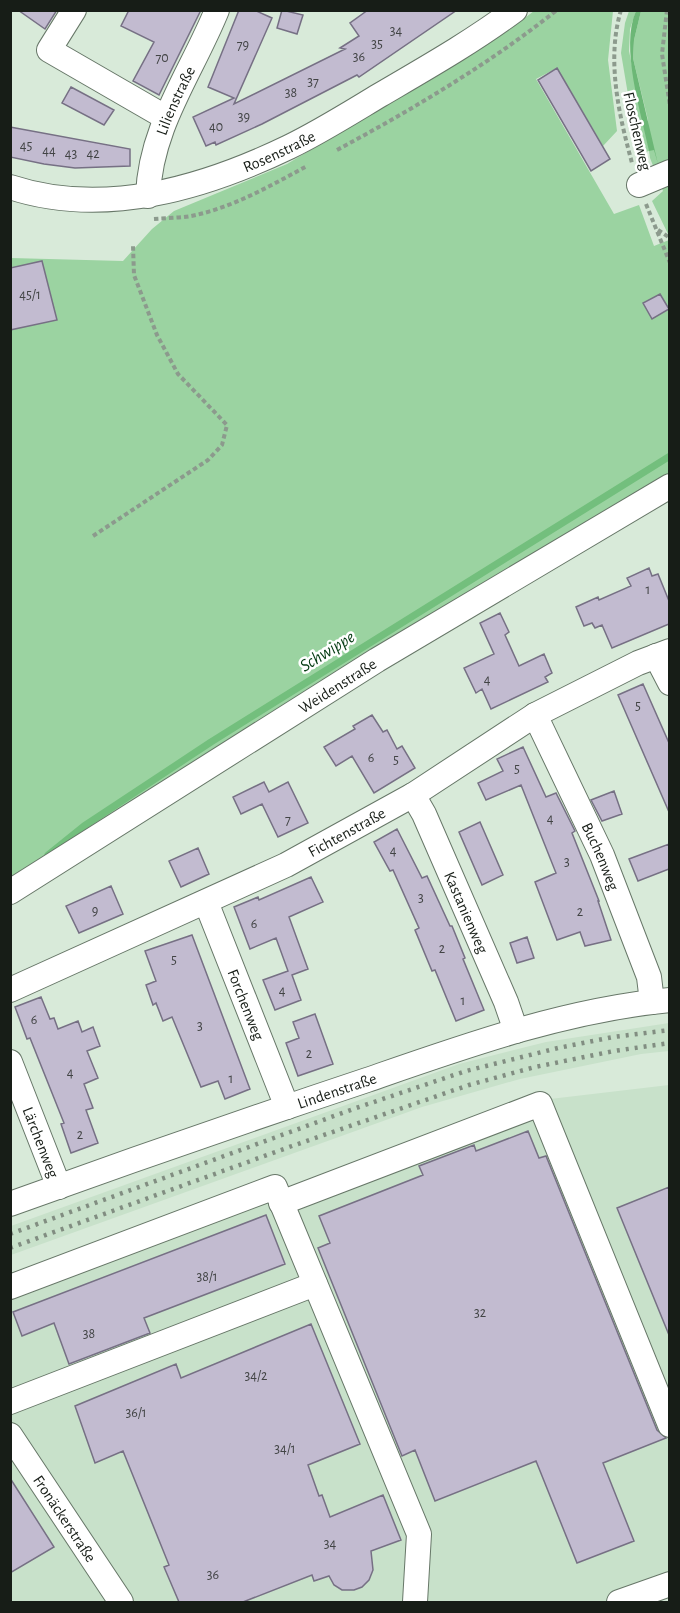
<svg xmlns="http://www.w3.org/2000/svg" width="680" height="1613" font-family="'Alegreya Sans',sans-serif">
<rect width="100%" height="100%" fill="#d8ead9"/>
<path fill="#c8e1ca" d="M669 1023V1051L641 1054 520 1079 422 1107 11 1255V1226L459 1064 546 1042Z
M669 1085V1598L658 1602H11V1298L533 1101Z"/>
<path fill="#9bd3a1" d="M534 11H613L608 60 617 131 603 146 557 68 536 79 614 214 639 205 654 246 669 240V475L11 885V258L123 261 152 229 174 211 287 164 506 32Z
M629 11H636L630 29 629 51 649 149 648 120 633 58 634 40 641 11H669V236L652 201 663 191 650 158 649 151 638 154 621 53 625 23Z"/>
<path fill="#6cb776" d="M636 11H641L634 40 633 58 658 164 654 150 649 151C641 112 620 47 636 11Z"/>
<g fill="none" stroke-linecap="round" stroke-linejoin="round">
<path stroke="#73bf7d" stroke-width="7" d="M48 855 84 826 211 742 670 456"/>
</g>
<path fill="#c2bbd0" stroke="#767084" stroke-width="1.5" d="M18 10H57L45 29Z
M129 10H201L159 95 133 81 154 42 121 26Z
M239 10H254L272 18 234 104 345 49 340 48 359 36 350 23 368 10H457L359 77 357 75 262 124 216 145 215 142 206 146 193 117 234 98 208 87Z
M282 10 303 15 297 34 277 28Z
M557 68 610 159 591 171 538 80Z
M71 87 114 110 104 125 62 103Z
M10 127 130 149V166L75 168 44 164 10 157Z
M42 261 57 320 10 330V268Z
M660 294 669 309 652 319 643 303Z
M649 568 652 576 658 574 669 601V624L612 648 602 625 595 628 592 623 584 626 576 607 598 597 599 600 631 586 627 578Z
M500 613 509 632 505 635 519 666 544 654 552 673 545 677 548 682 491 709 482 689 476 693 464 668 494 654 480 623Z
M643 684 669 743V812L618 695Z
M372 715 383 732 387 730 397 749 402 746 415 768 374 793 352 756 336 766 324 747 355 729 353 726Z
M523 747 546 797 556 793 575 831 572 833 599 901H598L611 940 585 946 580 932 557 940 535 882 556 873 521 785 486 800 478 783 503 771 497 759Z
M264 782 269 792 288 782 308 823 278 837 262 804 241 814 233 797Z
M614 791 622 814 602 821 591 800Z
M480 822 503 875 482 885 459 832Z
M397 829 422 878 427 876 450 926H452L465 958 463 959 484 1010 456 1021 435 970 432 971 415 930 419 928 393 870 390 871 374 842Z
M669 844V869L638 881 629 859Z
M198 848 209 874 181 887 169 861Z
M311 877 323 902 289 917 308 969 292 975 301 1000 275 1010 263 980 288 971 276 938 250 949 234 907 258 897 259 900Z
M111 886 123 914 79 933 66 906Z
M192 935 250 1089 225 1099 218 1081 201 1087 172 1017 163 1021 156 1003 153 1005 146 985 156 981 145 951Z
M527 937 534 958 517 963 510 943Z
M41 997 50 1019 54 1018 58 1029 78 1021 82 1032 93 1027 100 1046 87 1051 98 1078 84 1084 93 1108 86 1110 98 1143 71 1153 61 1124 64 1123 30 1038 27 1039 15 1007Z
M315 1014 333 1064 298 1076 286 1043 299 1038 293 1022Z
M528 1131 539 1158 546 1156 657 1430 666 1438 603 1463 634 1541 577 1563 536 1461 435 1501 415 1450 402 1456 318 1248 330 1243 319 1216 423 1175 419 1166 474 1145 476 1151Z
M669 1187V1335L617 1208Z
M266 1215 285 1264 144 1318 150 1333 69 1364 54 1323 22 1336 13 1312Z
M311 1324 360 1444 308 1465 319 1496 322 1495 330 1517 383 1495 401 1540 371 1551 373 1570 369 1580 362 1587 354 1590H342L334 1585 329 1576 314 1581 312 1575 243 1602H179L164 1567 169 1565 123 1451 95 1463 75 1406 176 1364 181 1378Z
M10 1478 54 1547 10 1573Z"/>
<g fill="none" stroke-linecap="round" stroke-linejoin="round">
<g stroke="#677768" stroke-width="26">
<g id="minor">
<path d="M74 10 49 50 165 117"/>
<path d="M639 185 670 172"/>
<path id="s1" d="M10 187C104 218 204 188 289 147 320 132 350 113 380 95 426 68 472 42 515 10"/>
<path id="s2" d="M148 196C150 127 192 72 217 10"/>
<path d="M656 656 670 683"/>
<path id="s3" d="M535 715 602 855 649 977 652 1002"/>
<path id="s4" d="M413 795 424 814 506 1002 516 1031"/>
<path id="s5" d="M10 892 377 660 670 486"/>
<path id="s6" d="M206 902 287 1107"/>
<path id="s7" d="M10 990 286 865 413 795 535 715 638 663 670 651"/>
<path id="s8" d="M10 1062 59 1187"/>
<path d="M281 1203 540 1104 670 1425"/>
<path id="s9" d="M10 1204C129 1161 247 1120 367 1080 465 1046 565 1010 670 1000"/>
<path d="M10 1287 275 1187 419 1534 415 1602"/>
<path d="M10 1402 315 1284"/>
<path id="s10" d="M10 1435 121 1602"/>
<path d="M619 1602 670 1584"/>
</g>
</g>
<path stroke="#8c9a8d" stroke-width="4" stroke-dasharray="4.5 3" stroke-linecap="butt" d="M621 10C606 60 619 115 632 163
M667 10 662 54 670 106
M337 150C413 109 489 64 557 10
M646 204 670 263
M154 219C166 218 179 218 191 216 232 208 270 186 307 166
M658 230 670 238
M93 536 208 460 222 445 227 425 178 374 157 335 134 275 133 246"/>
<use href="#minor" stroke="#fff" stroke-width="24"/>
<path stroke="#818d81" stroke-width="4.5" stroke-dasharray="3 6" stroke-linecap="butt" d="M10 1234 356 1108 466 1071 558 1048 613 1037 670 1030
M10 1248 292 1146 469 1085 535 1067 614 1051 670 1043"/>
</g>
<g text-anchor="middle" stroke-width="5" stroke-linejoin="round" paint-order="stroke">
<g font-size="14" fill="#424445">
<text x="396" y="35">34</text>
<text x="377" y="48">35</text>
<text x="243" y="49">79</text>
<text x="359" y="61">36</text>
<text x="162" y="62">70</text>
<text x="313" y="86">37</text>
<text x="291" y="97">38</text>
<text x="244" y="121">39</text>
<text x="216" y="131">40</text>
<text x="26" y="150">45</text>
<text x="49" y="155">44</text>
<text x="71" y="158">43</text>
<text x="93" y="158">42</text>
<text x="30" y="299">45/1</text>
<text x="648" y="594">1</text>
<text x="487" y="684">4</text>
<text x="638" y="710">5</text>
<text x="371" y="762">6</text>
<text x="396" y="764">5</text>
<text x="517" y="773">5</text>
<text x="550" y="823">4</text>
<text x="288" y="824">7</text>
<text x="393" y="855">4</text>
<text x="567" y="866">3</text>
<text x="421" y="902">3</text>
<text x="95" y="915">9</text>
<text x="580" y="916">2</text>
<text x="254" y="928">6</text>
<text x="442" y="953">2</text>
<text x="174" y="964">5</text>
<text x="282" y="995">4</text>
<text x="463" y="1005">1</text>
<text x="34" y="1024">6</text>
<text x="200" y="1030">3</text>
<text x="309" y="1058">2</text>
<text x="70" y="1077">4</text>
<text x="231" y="1083">1</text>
<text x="80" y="1139">2</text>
<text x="207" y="1281">38/1</text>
<text x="480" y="1317">32</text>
<text x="89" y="1338">38</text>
<text x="256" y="1380">34/2</text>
<text x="136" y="1417">36/1</text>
<text x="285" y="1453">34/1</text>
<text x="330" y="1548">34</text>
<text x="213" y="1579">36</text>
</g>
<g font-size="16" fill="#171d17" stroke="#fff">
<text dy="6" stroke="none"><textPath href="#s2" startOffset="100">Lilienstraße</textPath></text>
<text transform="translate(638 131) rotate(77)" y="6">Floschenweg</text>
<text dy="6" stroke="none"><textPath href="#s1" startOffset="278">Rosenstraße</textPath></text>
<text dy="6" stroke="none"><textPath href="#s5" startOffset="387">Weidenstraße</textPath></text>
<text dy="6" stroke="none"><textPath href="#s7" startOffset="372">Fichtenstraße</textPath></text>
<text dy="6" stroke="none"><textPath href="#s3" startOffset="156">Buchenweg</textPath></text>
<text dy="6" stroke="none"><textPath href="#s4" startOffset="129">Kastanienweg</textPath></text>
<text dy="6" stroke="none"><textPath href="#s6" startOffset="110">Forchenweg</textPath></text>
<text dy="6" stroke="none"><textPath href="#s9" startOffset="346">Lindenstraße</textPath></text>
<text dy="6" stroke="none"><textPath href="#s8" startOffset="86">Lärchenweg</textPath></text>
<text dy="6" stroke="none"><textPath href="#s10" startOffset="100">Fronäckerstraße</textPath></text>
</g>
<g font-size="18" font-style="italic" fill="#00390f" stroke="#fff">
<text transform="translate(327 651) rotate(-32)" y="6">Schwippe</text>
</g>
</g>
<rect width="680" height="1613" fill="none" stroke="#171d17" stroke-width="24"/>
</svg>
